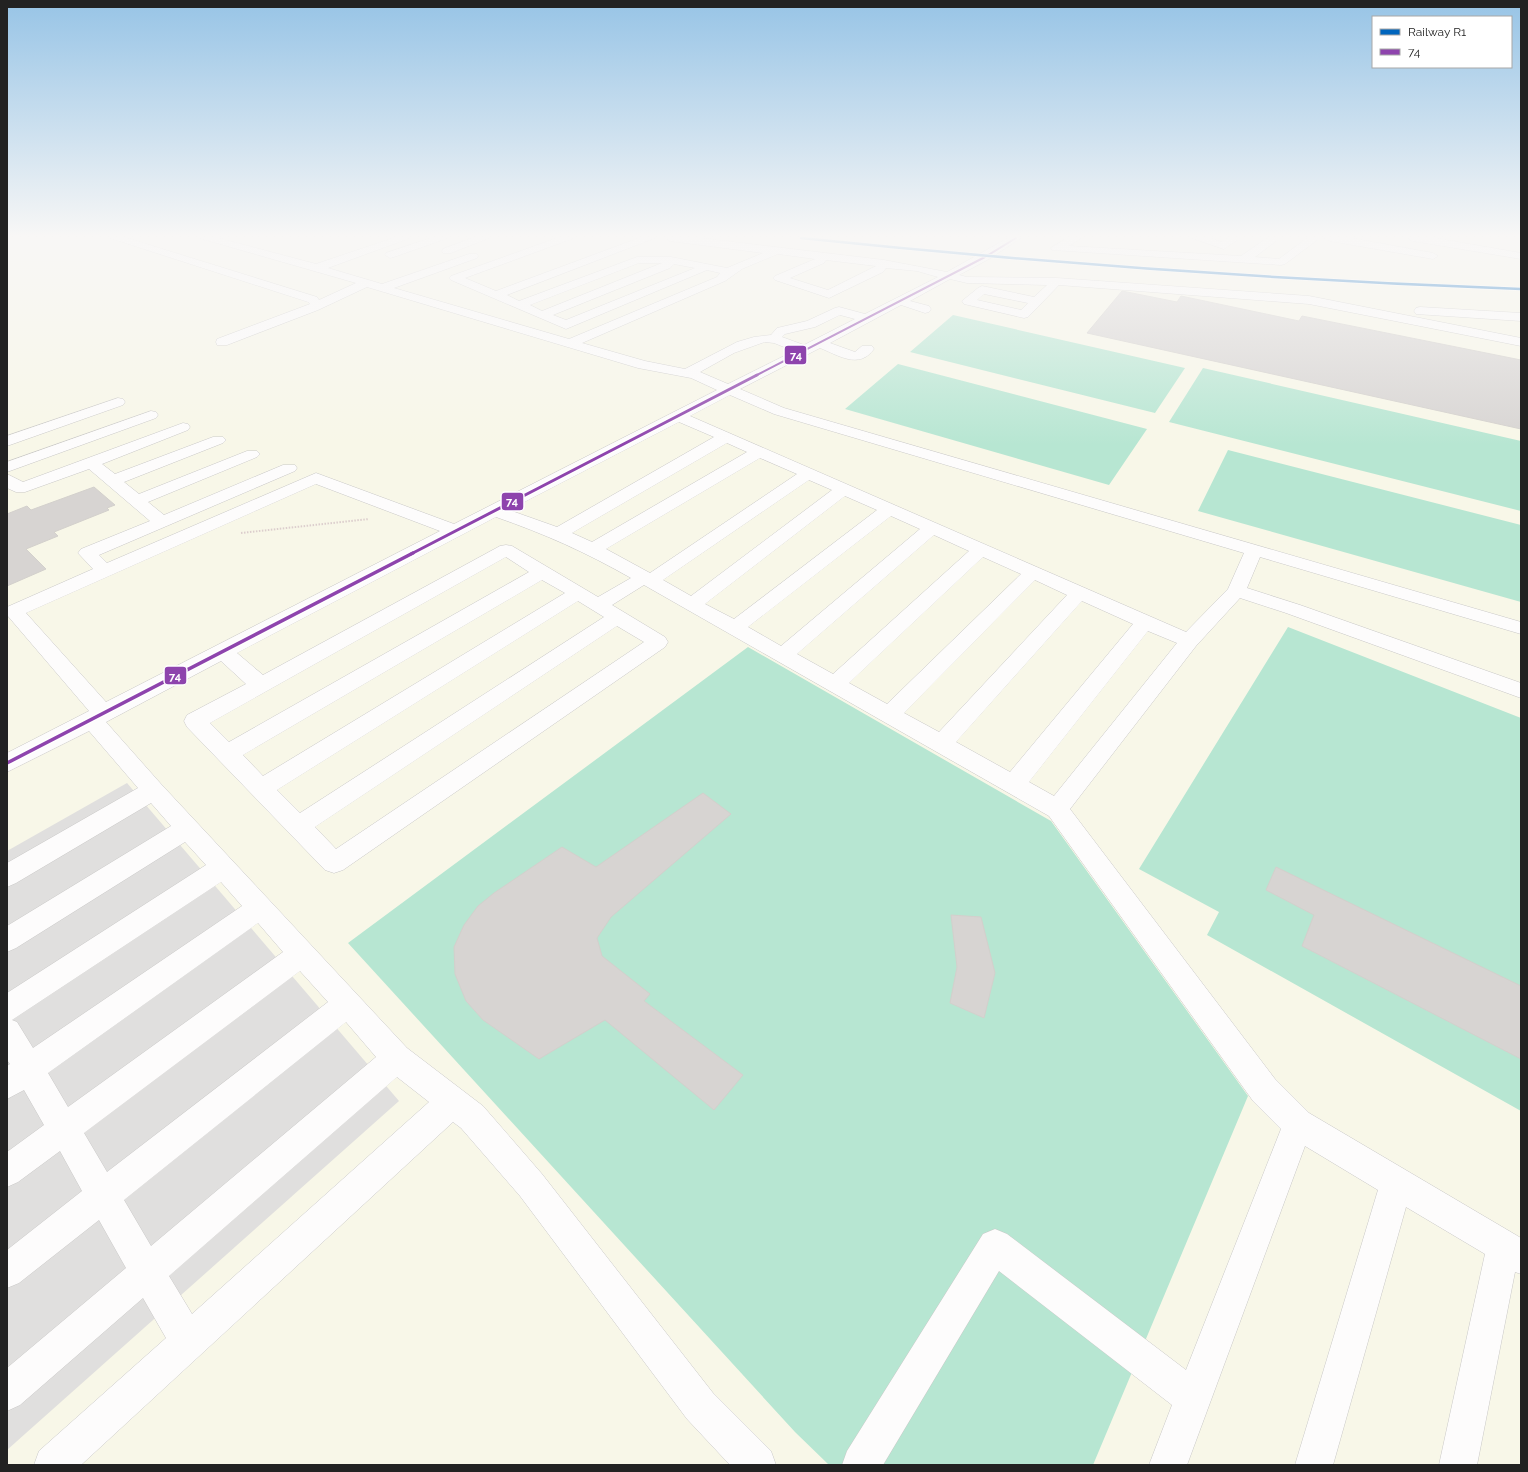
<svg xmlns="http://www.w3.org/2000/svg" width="1528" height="1472" font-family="Raleway,sans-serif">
<rect width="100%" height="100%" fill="#f0eeeb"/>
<path fill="#f8f7e8" d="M7 238H1521V1465H7Z"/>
<path fill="#b7e6d2" d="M953 315 1185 368 1155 413 910 352Z
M898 364 1147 429 1109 485 845 409Z
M1203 368 1521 441V511L1169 422Z
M1228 450 1521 525V602L1198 511Z
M1288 627 1521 718V1111L1207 935 1219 912 1139 869Z
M748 647 1051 821 1248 1096 1093 1465H829L795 1432 348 943Z"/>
<path fill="#e0dfde" d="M127 783 399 1101 7 1450V851Z"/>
<path fill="#d7d4d2" stroke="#d3d0cc" d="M1122 291 1177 302 1181 296 1299 321 1302 316 1521 360V429L1087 333Z
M94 487 115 505 107 508 109 510 54 532 58 536 26 549 46 569 7 586V514L27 506 31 510Z
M703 793 731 814 611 917 597 938 602 956 650 994 644 1001 743 1075 714 1110 605 1020 539 1059 483 1020 466 1001 455 974 454 947 464 925 478 906 494 893 562 847 596 867Z
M1276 867 1521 986V1059L1302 946 1314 915 1266 890Z
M951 915 981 917 995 973 984 1018 950 1003 957 967Z"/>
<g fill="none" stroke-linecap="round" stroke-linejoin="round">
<g stroke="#c9c8c7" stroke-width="1">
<path id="minor" d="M110 238H127L317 297 319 300 356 283 199 238H218L316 264 393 238H410L328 268 382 284 469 254H477L478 256 477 258 394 288 569 339 717 277 720 273 707 270 566 329 451 280 449 278 451 276 557 238H574L465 278 496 291 639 238H655L507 295 519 301 637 257H671L727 268 763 253 670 241 665 238H700L884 260 947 272 1008 238H1021L989 259 959 275 967 277 1057 278 1309 296 1521 338V346L1309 304 1059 285 1028 317 1024 318 964 304 962 301 978 288 982 286 1034 297 1047 285 967 283 950 279 910 301 929 306 931 309 929 312 925 313 901 305 830 343 855 352 862 346H872L874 349C859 370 838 355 820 348L740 389 784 408 1521 622V634L1260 557 1247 588 1300 605 1521 683V698L1286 613 1240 598 1196 646 1070 809 1275 1079 1309 1113 1521 1238V1274L1515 1272 1477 1465H1439L1485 1254 1406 1207 1333 1465H1295L1378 1190 1305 1146 1187 1465H1149L1172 1405 999 1271 883 1465H842L847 1451 983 1234 995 1229 1007 1234 1186 1370 1281 1129 1253 1101 1049 816 644 585 612 605 665 637 668 642 665 647 343 870 334 873 325 870 187 727 184 721 187 715 246 684 221 661 106 722 161 784 407 1048 483 1106 542 1174 713 1393 771 1451 776 1465H730L687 1419 520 1196 461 1128 453 1122 81 1465H34L39 1451 166 1338 143 1298 20 1405 7 1411V1368L126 1268 99 1220 19 1283 7 1288V1250L82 1191 60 1151 18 1182 7 1187V1152L44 1125 24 1090 7 1099V1066L10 1064 7 1060V993L206 865 185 842 16 948 7 952V926L171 826 151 803 16 883 7 887V863L138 788 89 731 7 772V753L89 711 7 615V607L93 569 78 553 81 549 150 521 89 469 25 492H16L7 488V474L23 482 183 423 188 424 190 427 188 430 102 464 115 474 213 437H223L226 440 223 443 124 482 139 494 247 451H257L260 454 257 457 148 502 164 515 283 465H295L297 468 295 471 99 555 107 563 316 473 454 524 717 390 691 378 638 368 367 287 318 310 227 345H217L216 342 217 339 310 304 308 302ZM778 254 815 259 775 276 773 278 775 280 829 298 883 272 886 268 917 271 938 277 865 314 839 307 835 308 807 321 777 328 771 335 754 337 737 342 685 369 645 361 582 343 725 281 742 269ZM826 260 876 266 828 290 790 278 824 263ZM639 263H662L542 311 530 305ZM674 264 695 268 566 320 553 315 670 268ZM984 294 1028 303 1021 310 977 300ZM840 315 855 319 804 345 782 337 785 334 815 327ZM765 342 774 343 794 351 728 384 700 372 734 353ZM730 395 774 414 1244 553 1228 589 1186 632 690 416ZM679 422 714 437 557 527 509 510ZM727 443 747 452 592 542 572 533ZM760 458 797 474 650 573 606 549ZM809 480 832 490 691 596 663 580ZM316 484 440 531 106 702 26 613ZM845 496 877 510 734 619 705 604ZM891 516 920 529 781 646 748 627ZM496 517C545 534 585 552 631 578L598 597 512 546 506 545 500 546 263 675 237 653ZM934 535 969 551 833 674 797 654ZM506 557 529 572 229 742 210 723ZM983 557 1021 574 887 704 849 683ZM542 580 565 593 263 776 243 755ZM1035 580 1067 595 939 732 904 713ZM578 601 604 617 300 813 277 790ZM1082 601 1133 624 1010 772 956 742ZM617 626 644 642 336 849 315 827ZM1148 631 1177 643 1054 796 1029 782ZM221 882 242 906 33 1048 17 1022 12 1020ZM258 923 283 952 68 1107 48 1073ZM300 971 328 1002 107 1172 84 1133ZM346 1022 376 1057 151 1246 124 1200ZM397 1077 429 1102 192 1314 169 1276Z
M431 238H448L394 257 390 258 385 255 386 253Z
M472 238H489L451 253H443L442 251 443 249Z
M1067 238H1081L1069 246 1241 256 1267 238H1280L1255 257 1279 259 1307 238H1320L1285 264 1281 265 1052 250 1051 248Z
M1192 238H1210L1222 242 1227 238H1240L1224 249Z
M1325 238H1351L1433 253 1438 256 1433 259 1330 241Z
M1408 238H1435L1521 253V259L1413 241Z
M1420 307 1521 313V321L1416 314 1414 311 1416 308Z
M118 398 123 399 125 402 123 405 7 446V436Z
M151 411 156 412 158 415 156 418 7 472V462Z"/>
</g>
<path stroke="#dccecd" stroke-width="2" stroke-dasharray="1.5 1.5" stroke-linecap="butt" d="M241 533 369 519"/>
<use href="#minor" fill="#fdfcfc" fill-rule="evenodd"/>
<g stroke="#fff" stroke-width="3.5">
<path id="bus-1-far2" d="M755 376 985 257 1016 238"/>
</g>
<g stroke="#fff" stroke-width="5">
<path id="bus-1-far1" d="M411 554 757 375"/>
</g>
<g stroke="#fff" stroke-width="6">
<path id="bus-1" d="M7 763 413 553"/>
</g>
<use href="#bus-1-far2" stroke="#8e44ad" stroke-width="2"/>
<use href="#bus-1-far1" stroke="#8e44ad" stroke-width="3"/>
<use href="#bus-1" stroke="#8e44ad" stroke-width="3.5"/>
<g stroke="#fff" stroke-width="4">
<path id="rail-1" d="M801 238C1041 263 1280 280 1521 289"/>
</g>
<use href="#rail-1" stroke="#0065bd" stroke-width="2.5"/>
</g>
<linearGradient id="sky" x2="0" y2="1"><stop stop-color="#97c4e6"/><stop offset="0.53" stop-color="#f8f7f6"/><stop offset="1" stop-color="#f8f7f6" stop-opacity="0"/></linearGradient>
<rect width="1528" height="445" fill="url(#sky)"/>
<g stroke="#fff" stroke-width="1.5">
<rect x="784" y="345" width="23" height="20" rx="4" fill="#8e44ad"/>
<rect x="501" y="492" width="23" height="19" rx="4" fill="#8e44ad"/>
<rect x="164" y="666" width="23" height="19" rx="4" fill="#8e44ad"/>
</g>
<g font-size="11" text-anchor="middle" font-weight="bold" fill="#fff">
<text x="796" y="359">74</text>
<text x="512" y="505">74</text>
<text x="175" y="680">74</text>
</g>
<rect width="1528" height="1472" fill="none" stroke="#222222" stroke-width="16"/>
<rect x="1372" y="16" width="140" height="52" fill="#ffffff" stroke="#a7a7a7"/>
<rect x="1380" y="29" width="20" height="6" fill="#0065bd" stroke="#a7a7a7"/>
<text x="1408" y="36" font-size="12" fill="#222222">Railway R1</text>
<rect x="1380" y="49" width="20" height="6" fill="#8e44ad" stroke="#a7a7a7"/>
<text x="1408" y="56" font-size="12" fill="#222222">74</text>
</svg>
